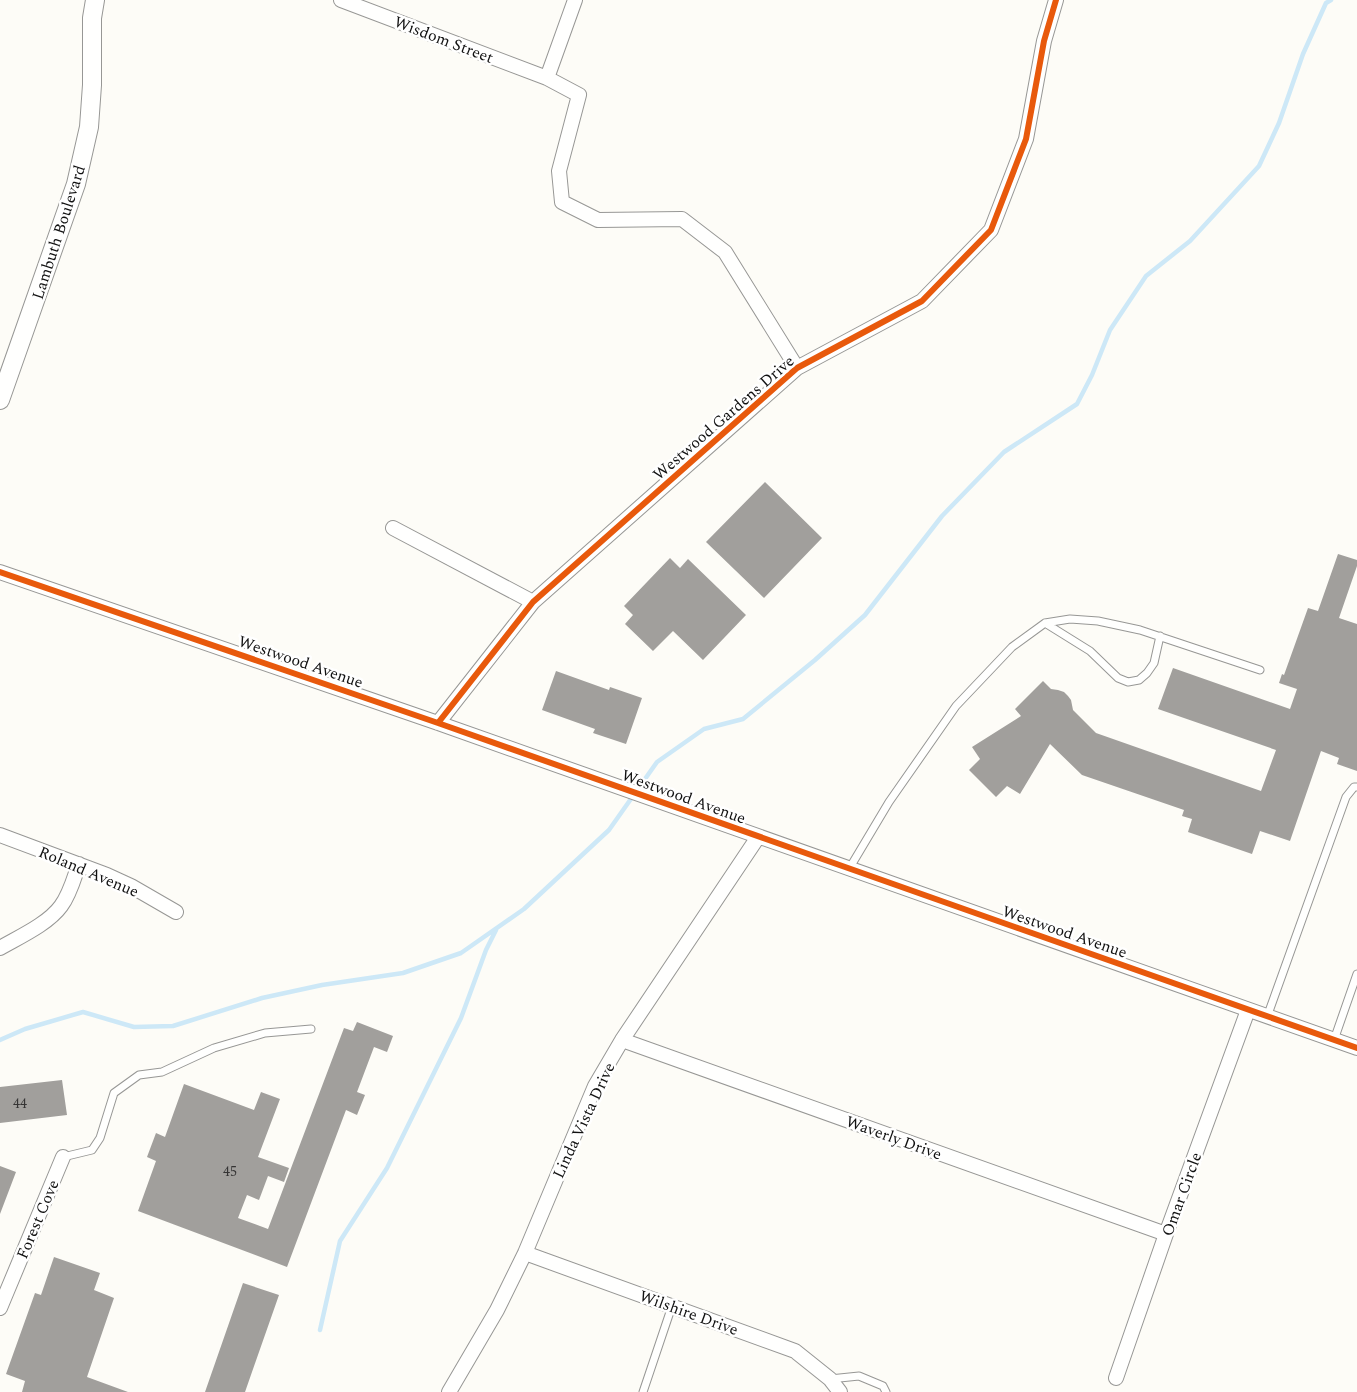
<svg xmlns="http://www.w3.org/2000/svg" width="1357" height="1392" font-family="Spectral,serif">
<rect width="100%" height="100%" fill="#fdfcf7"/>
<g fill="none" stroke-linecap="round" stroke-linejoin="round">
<path stroke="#cde8f7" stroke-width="4.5" d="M0 1040 25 1029 83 1012 134 1027 173 1026 262 998 322 985 403 973 461 953 524 909 609 830 657 762 704 729 743 719 815 660 865 615 942 516 1004 452 1077 404 1092 375 1110 330 1146 276 1190 241 1259 166 1279 123 1303 54 1326 3 1331 0
M320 1330 340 1241 387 1168 461 1018 486 950 496 930"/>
</g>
<path fill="#a19f9c" d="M765 482 822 538 764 598 706 542Z
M1338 554 1357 560V566L1339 618 1357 624V771L1337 764 1339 758 1321 751 1290 841 1260 831 1252 854 1188 832 1192 819 1182 816 1184 810 1082 775 1050 744 1020 794 1007 786 996 797 969 770 980 759 972 747 1021 716 1015 709 1043 681 1051 689 1058 690 1064 692 1068 696 1071 700 1073 710 1096 733 1261 791 1276 750 1158 709 1173 668 1290 709 1297 689 1279 683 1282 674 1284 675 1308 608 1318 611Z
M670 558 680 568 688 559 746 615 703 660 673 631 653 651 625 624 633 615 624 606Z
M556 671 609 690 610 687 642 698 626 744 593 733 595 729 542 710Z
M357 1022 393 1036 387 1052 374 1047 357 1092 365 1095 357 1115 346 1110 287 1267 138 1211 156 1161 147 1157 156 1133 165 1137 184 1084 254 1110 261 1092 280 1099 258 1157 289 1168 284 1182 268 1176 259 1200 247 1195 238 1218 268 1229 344 1028 353 1031Z
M62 1080 67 1115 0 1123V1087Z
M0 1166 16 1172 0 1214Z
M54 1257 100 1273 94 1290 114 1298 87 1377 128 1392H22L25 1381 6 1374 35 1293 41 1295Z
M243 1283 279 1295 245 1392H205Z"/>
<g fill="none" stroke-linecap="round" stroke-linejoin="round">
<g stroke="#979795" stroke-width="9">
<path id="service" d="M1045 623 1090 651 1118 678 1128 682 1139 680 1147 673 1154 663 1160 636
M849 869 889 802 956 706 1012 647 1045 623 1070 619 1098 621 1140 630 1260 670
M1267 1017 1346 797 1354 787H1357
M1334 1040 1357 974
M63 1157 92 1150 100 1138 114 1093 139 1075 162 1072 214 1048 265 1033 311 1029
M830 1379 859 1376 883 1386 886 1392
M643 1392 672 1306"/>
</g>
<g stroke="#979795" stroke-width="16">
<path id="minor" d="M341 0 547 78
M575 0 547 78 579 95 559 171 562 202 598 220 682 219 725 252 797 368
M393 528 533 602
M0 572 438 723 1357 1048
M438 723 533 602 797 368 922 301 991 230 1026 139 1044 41 1056 0
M0 835 107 875 131 886 176 912
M0 948C19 937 48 924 61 906 70 894 74 878 79 864
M622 1040 1166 1234
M525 1253 795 1351 830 1379 840 1392
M0 1308 63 1157
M1116 1378 1166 1234 1248 1010
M449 1392 497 1310 525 1253 595 1086 622 1040 758 837"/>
</g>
<g stroke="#979795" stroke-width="20">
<path id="tertiary" d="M0 400 76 184 89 127 92 85V18L95 0"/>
</g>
<use href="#service" stroke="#fffffe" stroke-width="7"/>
<use href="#minor" stroke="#fffffe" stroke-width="14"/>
<use href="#tertiary" stroke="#fffffe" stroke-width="18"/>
<g stroke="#fff" stroke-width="9">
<path id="cycleway" d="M0 572 438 723 1357 1048
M438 723 533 602 797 368 922 301 991 230 1026 139 1044 41 1056 0"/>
</g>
<use href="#cycleway" stroke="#e8590c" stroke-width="6"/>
</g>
<g text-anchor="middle" stroke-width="5" stroke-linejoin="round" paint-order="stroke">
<g font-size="14" fill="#353434">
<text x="20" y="1108">44</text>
<text x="230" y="1176">45</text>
</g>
<g font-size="16" fill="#111" stroke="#fff">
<text transform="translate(444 39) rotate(21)" y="6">Wisdom Street</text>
<text transform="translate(58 232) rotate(-72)" y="6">Lambuth Boulevard</text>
<text transform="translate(723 417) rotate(-41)" y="6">Westwood Gardens Drive</text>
<text transform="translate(301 661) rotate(19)" y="6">Westwood Avenue</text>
<text transform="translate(684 796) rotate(20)" y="6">Westwood Avenue</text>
<text transform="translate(89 871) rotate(23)" y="6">Roland Avenue</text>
<text transform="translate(1065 931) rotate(19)" y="6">Westwood Avenue</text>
<text transform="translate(583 1120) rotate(-65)" y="6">Linda Vista Drive</text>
<text transform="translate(894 1137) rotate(20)" y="6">Waverly Drive</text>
<text transform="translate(1181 1194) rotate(-70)" y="6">Omar Circle</text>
<text transform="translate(37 1219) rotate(-67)" y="6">Forest Cove</text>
<text transform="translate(689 1312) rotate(20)" y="6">Wilshire Drive</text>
</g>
</g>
</svg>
